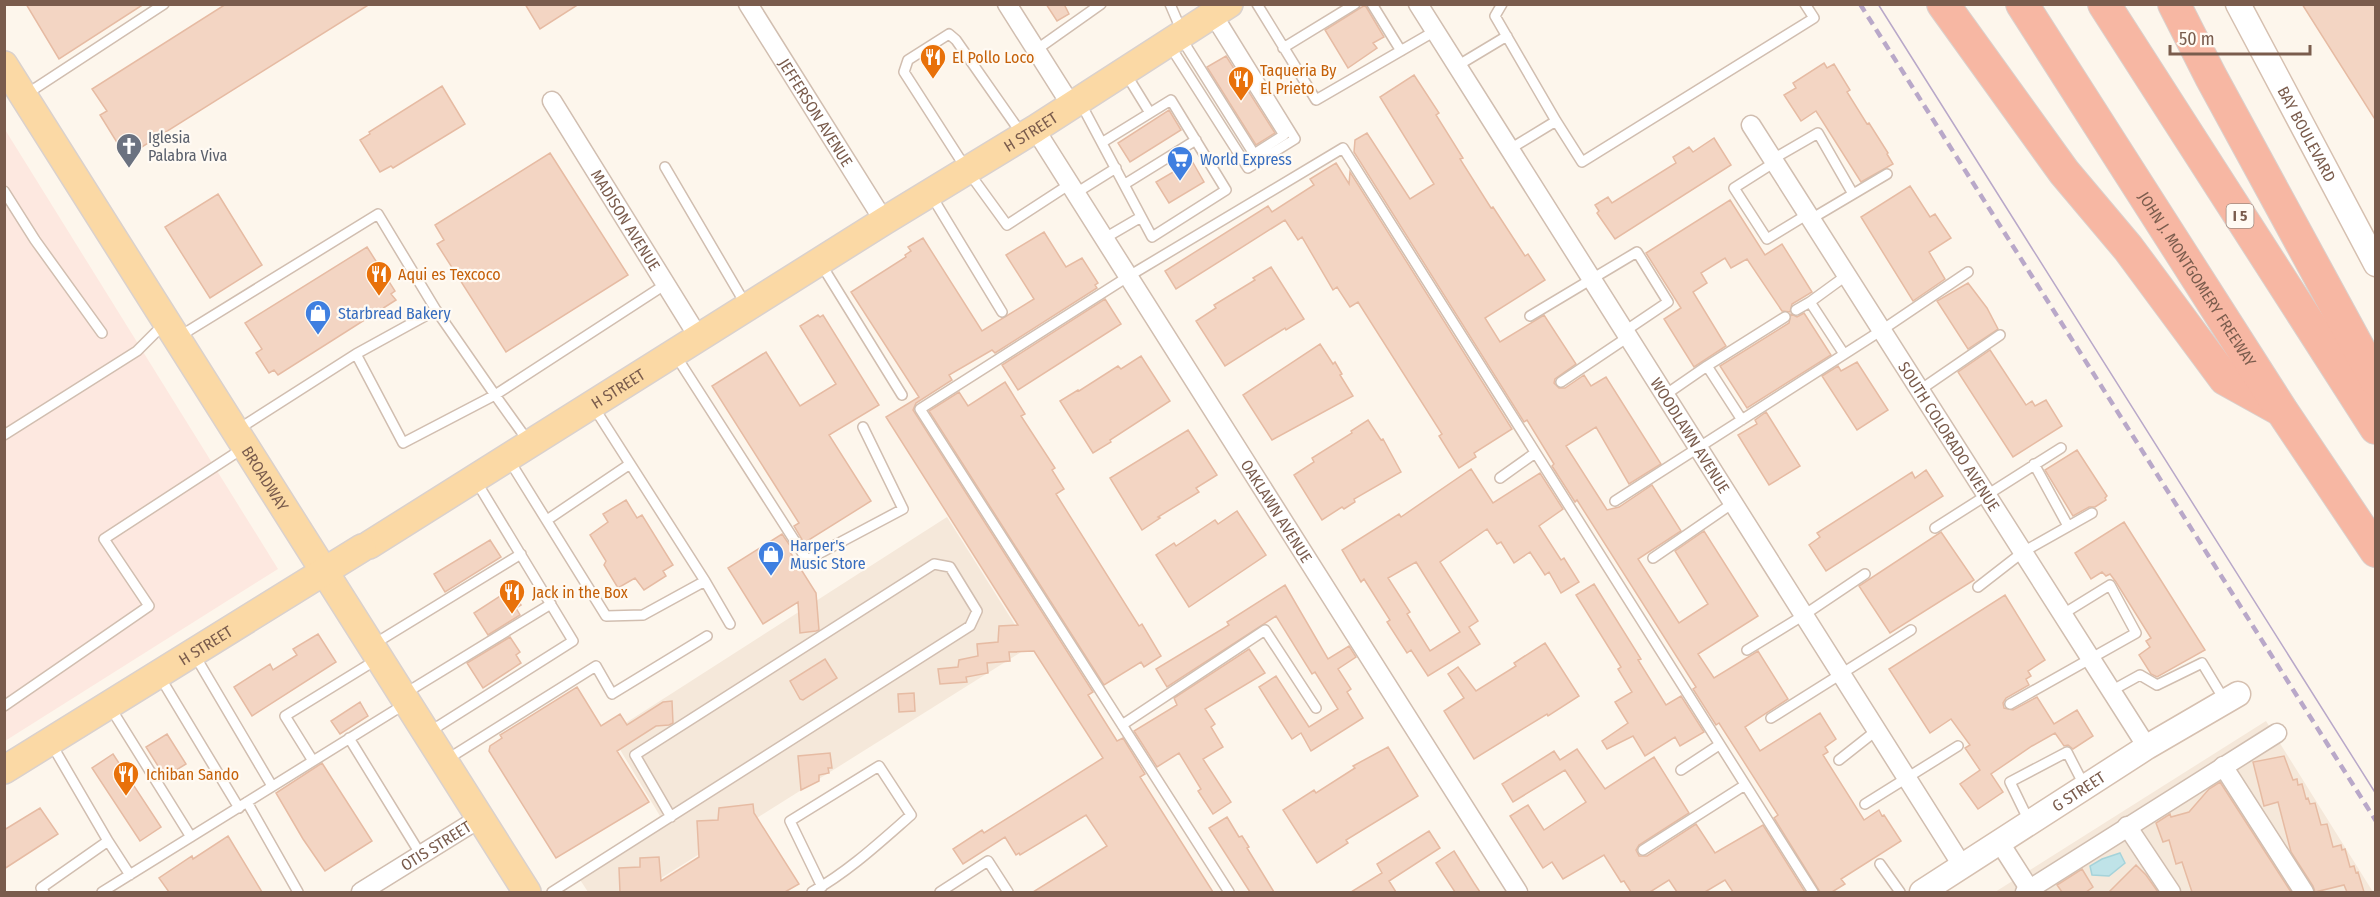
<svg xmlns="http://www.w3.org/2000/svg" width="2380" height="897" font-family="'Fira Sans Condensed',sans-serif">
<rect width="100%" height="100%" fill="#fdf6ec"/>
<path fill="#f5e8da" d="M947 517 1029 647 639 892H588L575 872 660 816 610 733Z
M2266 721 2373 892H1995Z"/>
<path fill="#fde8e0" d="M4 128 278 569 5 741H4Z"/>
<path fill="#bfe3e8" stroke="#a5d3da" stroke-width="1.5" d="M2120 853 2125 863 2109 876 2092 875 2090 866 2102 859Z"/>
<path fill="#f3d5c3" stroke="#e6bba3" stroke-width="1.5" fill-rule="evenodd" d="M26 4H144L59 59Z
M226 4H370L126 157 100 115 107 111 92 89Z
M525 4H579L540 29Z
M1046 4H1064L1069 14 1057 21Z
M2302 4H2376V121Z
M1365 5 1384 37 1373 43 1377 48 1348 68 1325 30Z
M1226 56 1275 133 1256 145 1207 67Z
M1824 63 1827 68 1834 64 1850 90 1847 92 1867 124 1869 123 1888 153 1887 154 1893 164 1861 182 1816 111 1801 121 1784 95 1796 88 1793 83Z
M1414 75 1439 113 1436 115 1463 158 1460 159 1491 208 1493 207 1525 256 1528 254 1545 280 1485 318 1500 342 1544 315 1576 364 1555 379 1554 383 1559 388H1565L1584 375 1591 386 1606 377 1661 464 1629 484 1596 427 1566 446 1607 510 1619 507 1652 485 1681 531 1638 559 1679 623 1708 604 1675 551 1704 531 1758 616 1698 654 1714 678 1758 651 1788 699 1745 727 1760 751 1820 713 1836 739 1825 747 1828 752 1823 755 1864 820 1879 810 1882 816 1884 815 1901 841 1841 879 1845 884 1832 892H1820L1774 818 1778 815 1719 723 1716 725 1693 689 1696 687 1577 500 1575 502 1552 466 1554 464 1527 420 1524 422 1354 152 1355 140 1367 133 1410 199 1434 184 1380 97Z
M442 86 465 124 393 168 391 166 380 172 360 140 370 134 369 132Z
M1169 110 1181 130 1130 162 1118 143Z
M1714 138 1731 165 1615 239 1597 213 1599 211 1595 205 1608 197 1612 203 1676 163 1673 157 1689 147 1693 152Z
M550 153 628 275 506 352 437 244 444 240 435 225Z
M1192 161 1204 182 1169 203 1156 182Z
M1336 163 1349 184 1350 172 1512 429 1474 453 1476 457 1459 468 1439 436 1442 434 1358 302 1350 307 1337 287 1333 290 1302 237 1298 240 1285 220 1176 289 1165 271 1268 206 1272 212 1314 185 1310 179Z
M1910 186 1930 217 1935 214 1951 238 1929 252 1945 279 1913 301 1861 217Z
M218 194 262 265 210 298 165 227Z
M1730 200 1765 255 1782 244 1812 292 1792 304 1790 312 1782 311 1747 259 1731 268 1725 258 1701 273 1707 283 1693 292 1726 346 1694 367 1664 319 1681 308 1646 253Z
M1044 232 1066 267 1082 258 1098 283 1095 285 1097 288 995 353 992 350 949 375 952 380 916 403 913 410 1093 692 1088 695 1117 741 1123 738 1145 774 1140 777 1213 892H1033L1107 846 1086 815 1020 855 1019 853 1016 855 1005 837 963 864 953 849 982 830 984 833 1103 758 1034 651 1009 652 1010 661 987 663 988 673 966 677 967 682 940 684 938 669 958 667 959 660 978 656 977 644 998 642 999 626 1018 625 886 417 919 397 851 292 906 257 905 255 911 251 908 247 923 238 982 331 1034 299 1006 255Z
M367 247 395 291 391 294 396 300 278 375 274 370 269 373 256 353 262 349 245 323Z
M1271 267 1304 319 1286 330 1285 328 1225 366 1196 321 1216 308 1214 305 1255 280 1253 278Z
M1968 283 1987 308 1998 329 1968 349 1937 301Z
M1105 299 1121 324 1018 390 1002 365Z
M1804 313 1831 355 1747 408 1720 366 1789 323 1791 314 1797 317Z
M818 315 820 317 823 315 879 405 829 435 871 501 804 543 794 526 799 523 712 386 766 352 800 406 836 384 800 326Z
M1320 344 1333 364 1335 362 1342 374 1340 375 1353 396 1272 440 1243 395Z
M1990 350 2026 405 2032 401 2035 406 2046 400 2062 426 2013 457 1958 372Z
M1141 356 1170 401 1110 440 1111 442 1093 453 1060 401 1078 390 1079 391 1118 366 1121 369Z
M1857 362 1888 410 1857 430 1822 376 1838 366 1841 371Z
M1005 382 1025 414 1021 416 1055 468 1052 470 1064 489 1056 494 1139 626 1142 624 1161 656 1144 667 1141 662 1104 685 929 411 959 392 968 406Z
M1766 412 1800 466 1769 485 1738 435 1757 424 1755 420Z
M1368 420 1381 440 1383 439 1401 472 1354 499 1355 502 1344 509 1342 507 1322 520 1294 475 1314 462 1312 458 1352 433 1351 431Z
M1188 430 1217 475 1196 488 1199 492 1158 517 1160 518 1142 530 1110 478Z
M2077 450 2107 496 2105 498 2106 500 2095 507H2089L2073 516 2045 470Z
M1471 469 1493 503 1540 473 1563 509 1539 526 1561 560 1564 558 1579 582 1561 593 1549 572 1545 575 1530 552 1514 563 1501 542 1497 544 1487 529 1440 562 1478 621 1469 627 1480 644 1428 676 1411 650 1407 653 1387 622 1390 620 1364 579 1361 582 1342 550 1399 514 1401 517ZM1416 562 1460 632 1430 651 1407 614 1410 612 1388 578Z
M1926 470 1943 496 1826 571 1809 545 1820 537 1817 533 1912 472 1915 478Z
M626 500 637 518 642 515 673 565 663 571 666 576 644 590 635 578 618 588 604 565 606 561 590 535 608 522 603 514Z
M1237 511 1266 555 1189 607 1156 555 1174 543 1176 546 1215 520 1218 524Z
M2124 522 2205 650 2157 677 2151 674 2139 655 2150 647 2146 641 2151 638 2116 582 2110 574 2106 576 2102 572 2091 579 2075 553Z
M1941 532 1974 580 1890 633 1859 586Z
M782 534 793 550 790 552 816 593 819 630 816 631 800 633 798 602 763 624 728 568Z
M490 540 501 557 445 592 434 574Z
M1594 584 1641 659 1638 660 1666 705 1681 696 1704 732 1680 746 1675 737 1645 756 1633 736 1607 749 1602 741 1628 723 1615 702 1632 692 1618 669 1621 667 1576 595Z
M1285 585 1328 659 1349 646 1356 657 1338 669 1351 689 1347 692 1363 718 1311 751 1301 733 1292 739 1259 687 1276 676 1309 727 1338 709 1315 672 1312 674 1276 616 1167 687 1156 669 1229 625 1227 622Z
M511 589 521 605 516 608 520 615 488 635 474 613Z
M2005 595 2045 660 2028 671 2031 676 2026 679 2029 685 2006 698 2003 703 2004 708 2013 710 2037 697 2054 724 2077 710 2093 736 2073 749 2068 745 2064 746 2055 733 2032 746 1991 774 2003 792 1978 809 1960 784 1980 770 1965 748 1970 745 1951 719 1930 733 1889 669Z
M318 634 336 662 252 716 234 687 270 664 273 670 297 655 293 649Z
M510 637 520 652 516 655 521 663 483 688 467 663Z
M1545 643 1579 696 1548 716 1547 714 1474 759 1444 711 1464 698 1448 674 1458 667 1476 691 1516 666 1514 663Z
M1249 649 1265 673 1205 709 1215 724 1211 727 1223 747 1203 759 1231 802 1213 814 1198 791 1201 789 1179 753 1157 767 1134 731 1177 705 1174 698Z
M825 659 837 678 803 700 800 699 790 681Z
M577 687 601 726 620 714 627 725 663 702 672 701 673 723 669 725 656 726 617 751 649 802 556 858 489 751 490 746 502 738 500 735Z
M914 693 915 711 899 712 898 694Z
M360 702 368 716 340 734 331 721Z
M167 734 186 764 165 777 146 747Z
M1388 747 1418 796 1346 840 1348 843 1317 863 1283 810 1314 790 1316 793 1355 768 1353 766Z
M1577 749 1605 789 1654 757 1689 813 1639 845 1636 850 1639 856H1647L1696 824 1715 853 1763 825 1805 892H1733L1725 880 1705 892H1677L1669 880 1650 892H1631L1624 881 1621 882 1604 855 1563 879 1552 862 1543 868 1510 816 1528 805 1544 830 1586 802 1565 770 1513 802 1502 784 1554 751 1560 760Z
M830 753 832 768H828L829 773 819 775V781L801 790 798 756Z
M113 754 161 827 140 841 92 768Z
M2284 756 2293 780 2297 779 2298 785 2302 784 2306 799 2308 798 2310 804 2315 803 2321 825 2327 824 2333 847 2341 845 2342 850 2345 849 2350 867 2354 866 2356 873 2358 872 2364 892H2347L2344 885 2315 892 2313 886 2291 852 2278 802 2264 806 2253 762Z
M322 763 372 841 325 871 303 839 276 793Z
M2220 782 2291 892H2192L2182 862 2176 864 2169 840 2163 842 2156 823 2170 814 2171 817 2189 812 2209 789Z
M753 804 754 813 799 884 785 892H620L619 868 640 867V858L659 857 661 881 699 857 697 821 718 820 719 808Z
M40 808 58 834 4 869V830Z
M1227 817 1239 837 1242 836 1249 847 1247 848 1274 892H1250L1209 828Z
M1429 831 1440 848 1389 881 1396 892H1351L1382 873 1377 864Z
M228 836 262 892H169L159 878 192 856 193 859Z
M1454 851 1474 883 1480 892H1455L1436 863Z
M2136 865 2146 875 2158 892H2109Z
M2082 869 2093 887 2086 892H2062L2057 885Z"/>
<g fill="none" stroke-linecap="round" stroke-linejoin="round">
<g stroke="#d1beb0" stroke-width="12">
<path id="lane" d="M1170 4 1182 32
M1257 4 1316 100 1435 31
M1372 4 1401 51
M1502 4 1495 16 1556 121 1582 162 1814 18 1805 4
M1181 38 1254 154 1284 135 1211 19
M1170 46 1248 168 1295 139 1217 13
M1283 48 1355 4
M1036 50 1101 4
M1457 66 1507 36
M1126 74 1150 113
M25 95 164 4
M1080 102 1152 237 1226 190 1171 100 1103 142
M1021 133 956 40 949 34 908 60 904 72 967 170 1007 225 1070 184
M1510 149 1556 121
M1773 159 1818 133 1853 194
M1775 162 1734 188 1767 239 1808 214
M665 167 746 305
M1125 184 1196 140
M4 191 35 240 102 333
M1076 193 1116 168
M931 195 1002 312
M1811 219 1887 174
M1105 238 1141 217
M821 264 902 395
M436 310 356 354 403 443 495 395 528 441
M1796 310 1810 302
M1530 316 1637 252 1668 302 1625 331
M180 336 378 214 436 310 495 395 666 284
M1844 354 1810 302 1847 275
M676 356 807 560 903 509 863 427
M1707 366 1785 317
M1561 382 1628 337
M1920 390 2000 335
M1665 395 1707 366 1742 420
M593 406 705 581
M237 430 356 354
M4 435 137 351 164 324
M509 460 606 616 643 615 705 581 730 624
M2034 464 2068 526
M1500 478 1535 453
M1615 501 1882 330 1968 272
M547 520 630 464
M1935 528 2061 448
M1653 558 1733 503
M1978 587 2023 552 2092 513
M374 644 521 554
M1747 650 1804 615 1865 574
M194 654 272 786
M160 677 239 808
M2111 691 2140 675 2157 685 2202 663 2225 701
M404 694 551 604
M2010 704 2136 633 2110 585 2063 614
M4 706 149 606 104 539 245 447
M110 707 191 837
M1771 718 1911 630
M1122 725 1265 630 1316 708
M429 732 573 641 476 481
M349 738 421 855
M52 745 108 841
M446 760 596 666 612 694 707 636
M1839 760 1877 730
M313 761 285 716 376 660
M1681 770 1719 745
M247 802 298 892
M1865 804 1958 746
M2029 821 2010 782 2067 752 2084 785
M1643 850 1745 785
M1880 864 1900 892
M44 892 41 888 108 841 130 875
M102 892 405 704
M552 892 970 626 977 611 950 567 934 564 635 755 671 817
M812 892C849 871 879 843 911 815L879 766 790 821 822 887
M940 892 988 861 1008 892
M1229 892 920 409 1129 276 1343 148 1813 892"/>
</g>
<g stroke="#d1beb0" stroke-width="21">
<g id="street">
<path id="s1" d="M748 4 884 221"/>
<path d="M1007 4 1071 105"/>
<path id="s2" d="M1418 4 1963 867"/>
<path id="s3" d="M552 101 699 338"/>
<path id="s4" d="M1751 125 2147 747"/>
<path id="s5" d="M1035 129 1518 892"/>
<path d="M2223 766 2304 892"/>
<path d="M2127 826 2171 892"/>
<path d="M2000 843 2030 890"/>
<path id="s6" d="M361 892 480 818"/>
<path d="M2025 892 2277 733"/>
</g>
</g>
<g stroke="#d6c0b0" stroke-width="27">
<g id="secondary">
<path id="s7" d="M2238 4 2376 264"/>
<path id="s8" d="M1922 892 2147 747 2238 694"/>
</g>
</g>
<g stroke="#dad1cd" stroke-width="30">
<g id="primary">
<path id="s9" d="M4 65 527 892"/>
<path id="s10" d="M369 545 884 221 1035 129 1229 4"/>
<path id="s11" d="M4 770 362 548"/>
</g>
</g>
<g stroke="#dad1cd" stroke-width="34">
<g id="highway">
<path d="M1943 4 2064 172 2128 248 2225 379 2279 409"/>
<path id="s12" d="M2022 4 2282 411 2376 551"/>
<path d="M2104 4 2376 428"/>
<path d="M2174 4 2211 77 2376 380"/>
</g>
</g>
<use href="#lane" stroke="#fff" stroke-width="9"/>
<use href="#street" stroke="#fff" stroke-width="18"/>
<use href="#secondary" stroke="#fff" stroke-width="24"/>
<use href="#primary" stroke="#fbd9a5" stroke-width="27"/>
<use href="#highway" stroke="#f7b7a3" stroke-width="32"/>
<path stroke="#b9a8c9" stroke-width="1.5" d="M1878 4 2376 794"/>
<path stroke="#b9a8c9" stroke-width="4.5" stroke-dasharray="9 6" stroke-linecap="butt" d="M1860 4 2376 821"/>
</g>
<defs>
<g id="restaurant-pin" transform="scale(1.35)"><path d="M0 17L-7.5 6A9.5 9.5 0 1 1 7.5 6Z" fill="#e8710a" stroke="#fffaf3"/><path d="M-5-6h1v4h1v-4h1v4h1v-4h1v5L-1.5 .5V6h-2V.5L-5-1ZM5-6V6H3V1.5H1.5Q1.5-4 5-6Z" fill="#fff"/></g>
<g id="church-pin" transform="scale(1.35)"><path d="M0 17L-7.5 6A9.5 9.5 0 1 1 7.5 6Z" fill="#6b7280" stroke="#fffaf3"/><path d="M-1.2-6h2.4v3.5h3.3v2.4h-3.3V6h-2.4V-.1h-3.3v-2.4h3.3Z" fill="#fff"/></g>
<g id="supermarket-pin" transform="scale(1.35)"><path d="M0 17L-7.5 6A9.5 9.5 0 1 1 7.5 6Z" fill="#3f7fe0" stroke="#fffaf3"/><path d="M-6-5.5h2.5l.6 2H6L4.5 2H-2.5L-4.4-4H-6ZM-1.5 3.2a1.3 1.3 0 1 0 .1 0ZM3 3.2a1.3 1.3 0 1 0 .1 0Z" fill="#fff"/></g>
<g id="shop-pin" transform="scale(1.35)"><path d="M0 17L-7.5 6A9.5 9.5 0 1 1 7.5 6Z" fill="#3f7fe0" stroke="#fffaf3"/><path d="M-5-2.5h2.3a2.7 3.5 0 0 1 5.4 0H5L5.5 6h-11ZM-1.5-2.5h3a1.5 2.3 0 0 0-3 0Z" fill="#fff"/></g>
</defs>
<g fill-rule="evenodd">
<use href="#restaurant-pin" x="933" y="57"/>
<use href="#restaurant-pin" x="1241" y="79"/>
<use href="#church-pin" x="129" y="146"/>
<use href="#supermarket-pin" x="1180" y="159"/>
<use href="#restaurant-pin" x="379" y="274"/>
<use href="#shop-pin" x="318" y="313"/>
<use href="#shop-pin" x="771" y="554"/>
<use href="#restaurant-pin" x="512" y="592"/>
<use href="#restaurant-pin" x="126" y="774"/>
</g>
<g text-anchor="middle" stroke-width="4.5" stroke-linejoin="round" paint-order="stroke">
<rect fill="#fffaf3" stroke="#a28b7f" stroke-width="1.5" x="2226.5" y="204" width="27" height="24" rx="4.5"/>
<g font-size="15" font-weight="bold" fill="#7a5c4d">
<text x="2240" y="221">I 5</text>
</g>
<g font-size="16" fill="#c56008" stroke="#fffaf3" text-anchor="start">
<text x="952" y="63">El Pollo Loco</text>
<text x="1260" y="76">Taqueria By<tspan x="1260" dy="18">El Prieto</tspan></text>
<text x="398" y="280">Aqui es Texcoco</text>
<text x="532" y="598">Jack in the Box</text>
<text x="146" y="780">Ichiban Sando</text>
</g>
<g font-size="16" fill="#7a5c4d" stroke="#fffaf3">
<text dy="6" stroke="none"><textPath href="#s1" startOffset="128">JEFFERSON AVENUE</textPath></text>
<text dy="6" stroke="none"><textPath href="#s10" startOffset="780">H STREET</textPath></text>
<text dy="6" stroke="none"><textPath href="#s7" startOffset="147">BAY BOULEVARD</textPath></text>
<text dy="6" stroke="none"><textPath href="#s3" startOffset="140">MADISON AVENUE</textPath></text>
<text dy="6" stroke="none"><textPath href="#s12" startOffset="326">JOHN J. MONTGOMERY FREEWAY</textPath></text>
<text dy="6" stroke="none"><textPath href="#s10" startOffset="294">H STREET</textPath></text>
<text dy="6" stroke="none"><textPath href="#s2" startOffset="510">WOODLAWN AVENUE</textPath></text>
<text dy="6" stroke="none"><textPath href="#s4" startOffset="369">SOUTH COLORADO AVENUE</textPath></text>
<text dy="6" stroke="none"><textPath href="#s9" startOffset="489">BROADWAY</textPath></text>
<text dy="6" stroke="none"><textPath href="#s5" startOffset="452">OAKLAWN AVENUE</textPath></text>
<text dy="6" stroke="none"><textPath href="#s11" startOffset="237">H STREET</textPath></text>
<text dy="6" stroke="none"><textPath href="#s8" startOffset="186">G STREET</textPath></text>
<text dy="6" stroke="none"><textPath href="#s6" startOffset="88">OTIS STREET</textPath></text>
</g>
<g font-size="16" fill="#5b616d" stroke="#fffaf3" text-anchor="start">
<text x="148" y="143">Iglesia<tspan x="148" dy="18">Palabra Viva</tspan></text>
</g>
<g font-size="16" fill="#366cbe" stroke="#fffaf3" text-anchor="start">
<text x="1200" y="165">World Express</text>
<text x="338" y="319">Starbread Bakery</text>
<text x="790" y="551">Harper's<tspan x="790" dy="18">Music Store</tspan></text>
</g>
</g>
<rect width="2380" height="897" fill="none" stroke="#7a5c4d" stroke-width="12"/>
<path d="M2170 45v9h140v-9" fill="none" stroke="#7a5c4d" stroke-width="3"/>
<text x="2179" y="45" font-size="18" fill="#7a5c4d" stroke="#fffaf3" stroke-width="4.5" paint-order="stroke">50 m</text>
</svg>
